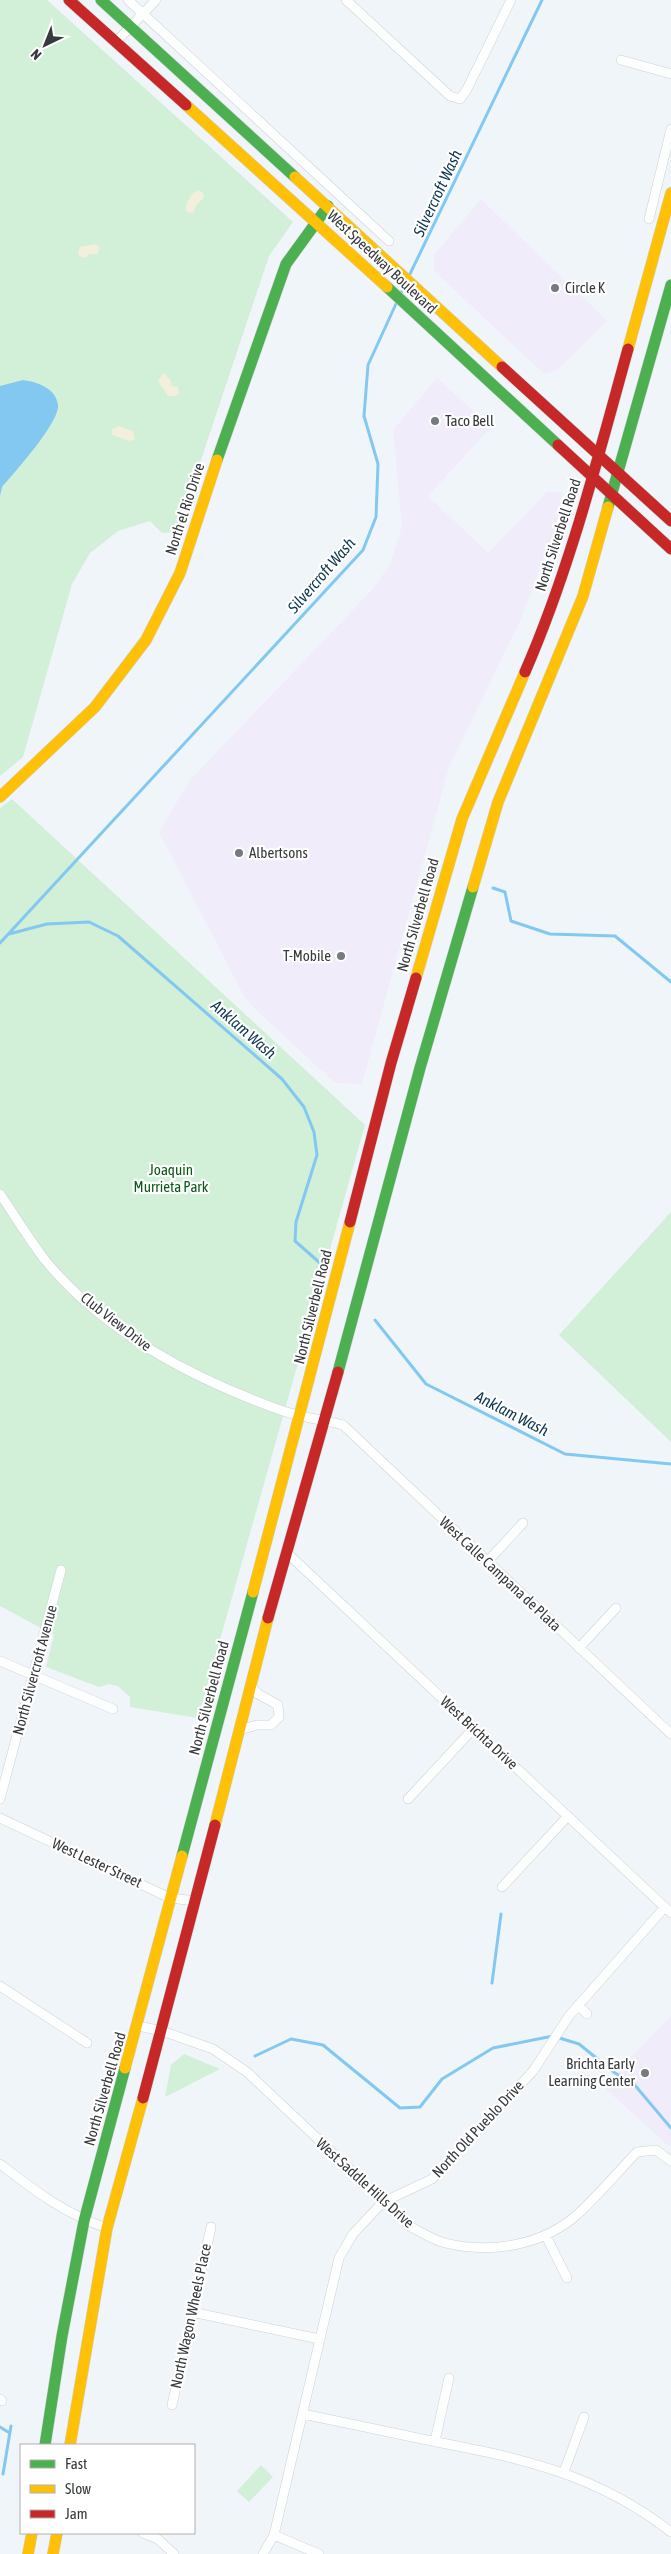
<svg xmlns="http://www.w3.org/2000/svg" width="671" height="2554" font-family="'Asap Condensed',sans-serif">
<rect width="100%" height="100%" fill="#f0f5fa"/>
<path fill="#f0ecfa" d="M481 199 607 321 556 371 544 374 434 271V255Z
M437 378 491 427 428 496 488 553 547 492H563L557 524 520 621 449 767 362 1084 335 1083 253 1007 243 994 159 832 190 780 371 591 390 565 402 526 393 430Z"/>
<path fill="#f1ecf9" d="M671 2016V2148L606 2089 631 2057Z"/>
<path fill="#d2efd7" d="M0 0H47L293 222 269 256 177 532 162 533 150 521 118 531 90 553 72 584 23 757 0 776Z
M12 799 365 1125 198 1718 130 1707V1697L118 1686 109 1684 99 1687 46 1667 54 1635 0 1606V808Z
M671 1212V1442L559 1335Z
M184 2054 220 2069 165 2097 171 2065Z
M261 2465 273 2477 249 2502 237 2491Z"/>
<path fill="#f2efdd" d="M199 190 203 193 204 198 197 204 194 212 189 213 186 210C185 203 192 192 199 190Z
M96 244 100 248 97 254H90L85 258 79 256 78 253 80 247Z
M163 373 170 379 172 386 178 387 179 393 176 396H168L158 381Z
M119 426 133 431 135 439 130 441 112 435V429Z"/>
<path fill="#83c8f1" d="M23 380C37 382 56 388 58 405 60 422 14 473 2 487L0 496V386Z"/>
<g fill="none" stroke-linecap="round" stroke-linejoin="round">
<path stroke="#83c8f1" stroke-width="3" d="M409 276 542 0
M493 888 505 892 511 921 550 934 615 936 671 982
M9 934 47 924 89 922 118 936 282 1079 304 1107 314 1132 317 1155 296 1222 295 1241 320 1263
M0 943 363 550 376 517 378 464 364 416 368 365 406 282
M375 1320 426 1384 565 1454 671 1464
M492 1983 501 1914
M255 2056 291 2039 323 2045 400 2108 420 2107 442 2079 493 2048 553 2036 579 2044 615 2073 633 2083 671 2128
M0 2427 8 2432
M3 2474 11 2426"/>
<g stroke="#ced1d5" stroke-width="10">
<path id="street" d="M128 0 389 241
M346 0 450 96 460 99 466 91 511 0
M116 42 156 0
M621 60 671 74
M649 219 671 129
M0 1194C15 1216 29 1239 45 1260 105 1333 192 1378 280 1410 300 1417 322 1420 343 1425L671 1734
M286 1552 671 1913
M487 1562 523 1523
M579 1648 616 1608
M0 1661 113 1709
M239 1730 257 1725H271L279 1717 278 1705 258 1694 251 1685
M0 1799 61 1570
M408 1799 474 1728
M0 1818 170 1898 196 1901
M502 1887 568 1816
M0 1986 87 2043
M578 2005 587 2014
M138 2026 162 2031 213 2049 247 2072 411 2227C421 2232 433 2240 445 2243 491 2254 543 2246 579 2213 599 2194 618 2172 637 2152L656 2150 671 2161
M0 2164C34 2190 66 2215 107 2228
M546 2236 567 2278
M192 2312 319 2339
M0 2399 2 2401
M172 2405 211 2227
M303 2414C347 2423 392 2433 437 2442 525 2459 598 2475 671 2532
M435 2441 449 2378
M564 2472 584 2417
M143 2533 158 2539 174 2554
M274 2535 319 2554
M263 2554 274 2535 339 2258 353 2234 383 2202 432 2179 533 2071 569 2016 665 1907"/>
</g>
<g stroke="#ced1d5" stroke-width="12">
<path id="fast" d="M101 0 295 177
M387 287 558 445
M217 460 286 264 328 206
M608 507 671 285
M338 1372 420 1068 473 887
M182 1856 253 1592
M45 2445 62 2336 84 2221 125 2068"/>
</g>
<g stroke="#ced1d5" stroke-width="12">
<path id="slow" d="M186 105 387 287
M295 177 502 367
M628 349 671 193
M0 797 95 707 146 640 180 573 217 460
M473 887 498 802 583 596 608 507
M416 978 462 819 525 672
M253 1592 350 1222
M215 1825 268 1618
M125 2068 182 1856
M70 2445 107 2228 143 2098
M28 2554 32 2533
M53 2554 57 2533"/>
</g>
<g stroke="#ced1d5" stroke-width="12">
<path id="jam" d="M69 0 186 105
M502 367 671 521
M558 445 671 549
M525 672C570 569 598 457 628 349
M350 1222 391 1063 416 978
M268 1618 338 1372
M143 2098 215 1825"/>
</g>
<use href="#street" stroke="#fdfefe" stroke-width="9"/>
<use href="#fast" stroke="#4caf50" stroke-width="11"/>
<use href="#slow" stroke="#ffc107" stroke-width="11"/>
<use href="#jam" stroke="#c62828" stroke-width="11"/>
</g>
<g fill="#777b7f" stroke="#fff" stroke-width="2">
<circle cx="555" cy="288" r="5"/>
<circle cx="435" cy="421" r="5"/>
<circle cx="239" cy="853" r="5"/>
<circle cx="341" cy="956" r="5"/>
<circle cx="645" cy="2073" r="5"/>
</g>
<g text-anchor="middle" stroke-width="4.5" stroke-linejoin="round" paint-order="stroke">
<g font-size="15" fill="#363a3d" stroke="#fff">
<text transform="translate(382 262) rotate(43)" y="5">West Speedway Boulevard</text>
<text transform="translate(185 509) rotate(-72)" y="5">North el Rio Drive</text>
<text transform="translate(558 535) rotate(-72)" y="5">North Silverbell Road</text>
<text transform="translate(418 915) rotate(-74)" y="5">North Silverbell Road</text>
<text transform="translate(313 1307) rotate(-76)" y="5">North Silverbell Road</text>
<text transform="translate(116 1322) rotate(38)" y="5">Club View Drive</text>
<text transform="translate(500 1574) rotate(43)" y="5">West Calle Campana de Plata</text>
<text transform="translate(35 1670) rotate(-75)" y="5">North Silvercroft Avenue</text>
<text transform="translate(209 1698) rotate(-75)" y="5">North Silverbell Road</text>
<text transform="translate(479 1733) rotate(43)" y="5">West Brichta Drive</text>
<text transform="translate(97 1863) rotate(25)" y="5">West Lester Street</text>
<text transform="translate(105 2089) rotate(-74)" y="5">North Silverbell Road</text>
<text transform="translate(478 2129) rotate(-47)" y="5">North Old Pueblo Drive</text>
<text transform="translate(365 2183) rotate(42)" y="5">West Saddle Hills Drive</text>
<text transform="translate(191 2316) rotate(-78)" y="5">North Wagon Wheels Place</text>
</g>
<g font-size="15" fill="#363a3d" stroke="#fff" text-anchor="start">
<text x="565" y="293">Circle K</text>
<text x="445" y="426">Taco Bell</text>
<text x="249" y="858">Albertsons</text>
<text x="331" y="961" text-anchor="end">T-Mobile</text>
<text x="635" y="2069" text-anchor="end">Brichta Early<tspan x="635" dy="17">Learning Center</tspan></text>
</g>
<g font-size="15" fill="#0b5917" stroke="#fff">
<text x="171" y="1175">Joaquin<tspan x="171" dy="17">Murrieta Park</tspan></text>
</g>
<g font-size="16" font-style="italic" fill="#0d374e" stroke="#fff">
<text transform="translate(437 193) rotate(-65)" y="6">Silvercroft Wash</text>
<text transform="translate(321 575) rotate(-49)" y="6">Silvercroft Wash</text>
<text transform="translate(244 1029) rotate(41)" y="6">Anklam Wash</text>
<text transform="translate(512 1413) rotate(27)" y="6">Anklam Wash</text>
</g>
</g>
<rect x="20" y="2444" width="175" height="90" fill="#ffffff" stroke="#afb0b1"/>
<rect x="30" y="2460" width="25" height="8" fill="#4caf50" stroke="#afb0b1"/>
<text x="65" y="2469" font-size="15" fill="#363a3d">Fast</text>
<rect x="30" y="2485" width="25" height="8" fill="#ffc107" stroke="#afb0b1"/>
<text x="65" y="2494" font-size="15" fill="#363a3d">Slow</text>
<rect x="30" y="2510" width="25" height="8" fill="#c62828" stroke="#afb0b1"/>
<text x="65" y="2519" font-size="15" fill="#363a3d">Jam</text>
<g transform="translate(45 45) rotate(223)" stroke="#ffffff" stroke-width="4" paint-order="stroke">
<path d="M0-4L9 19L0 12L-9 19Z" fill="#363a3d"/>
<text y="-8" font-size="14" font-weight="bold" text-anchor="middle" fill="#363a3d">N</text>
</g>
</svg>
